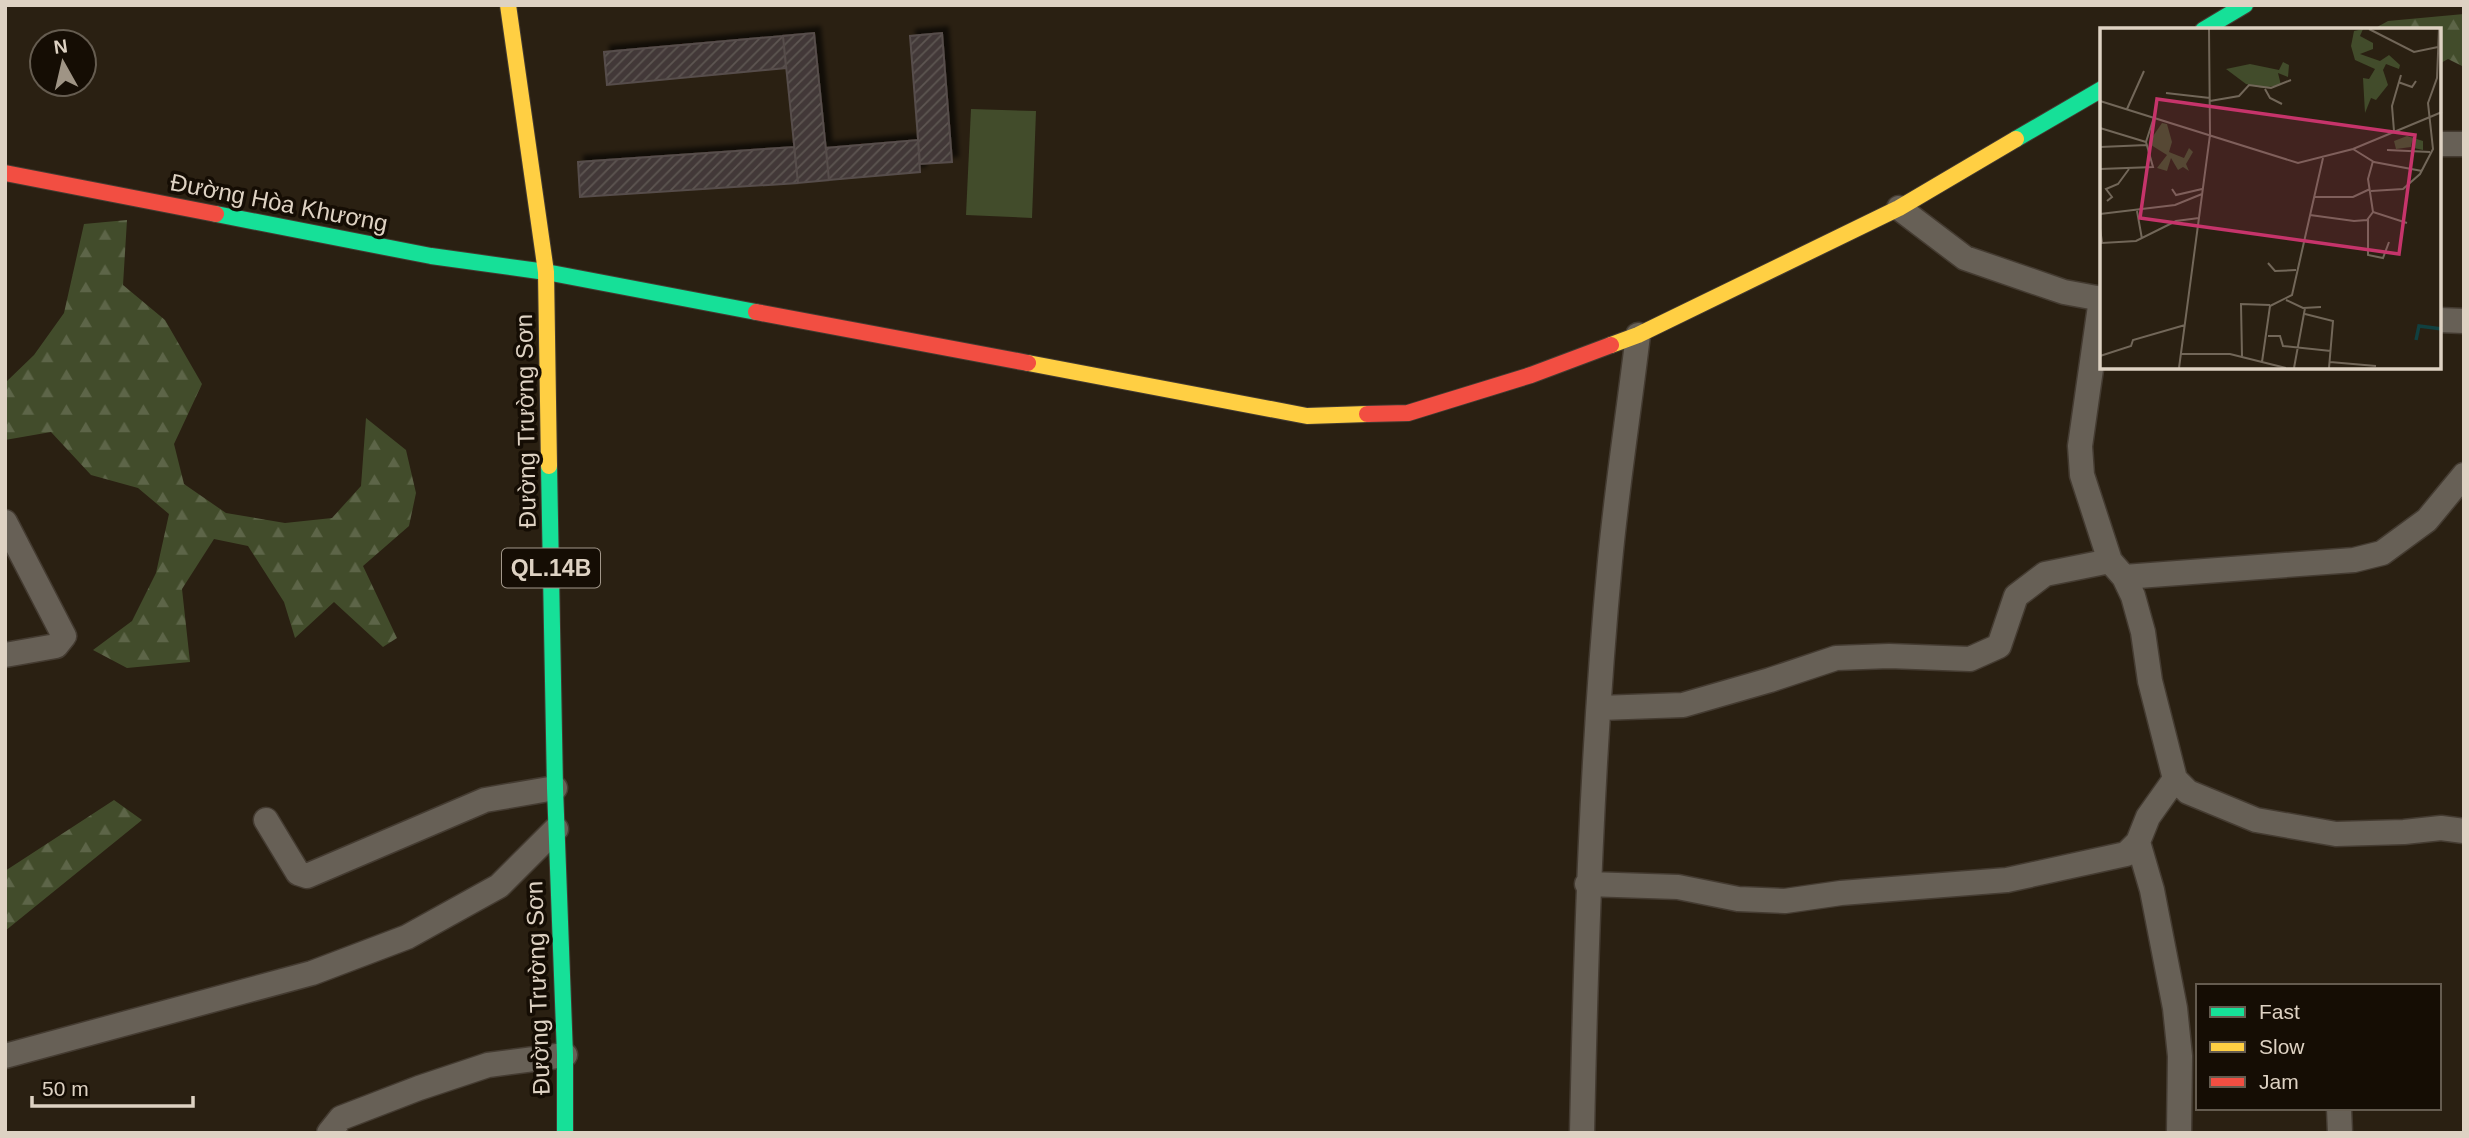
<svg xmlns="http://www.w3.org/2000/svg" width="2469" height="1138" font-family="Arial,sans-serif">
<defs>
<pattern id="forest-firs" width="22" height="20" patternUnits="userSpaceOnUse" patternTransform="scale(1.75)"><rect width="22" height="20" fill="#424c2b"/><path d="M5 1l3.5 6h-7zM16 11l3.5 6h-7z" fill="#5d6548"/></pattern>
<pattern id="building-hatch" width="6" height="6" patternUnits="userSpaceOnUse" patternTransform="scale(1.75)"><rect width="6" height="6" fill="#423937"/><path d="M-1 1l2-2M0 6l6-6M5 7l2-2" fill="none" stroke="#5d5552"/></pattern>
<filter id="shadow"><feDropShadow dx="6" dy="-6" stdDeviation="2" flood-color="#0009"/></filter>
</defs>
<rect width="100%" height="100%" fill="#2a2012"/>
<path fill="#424c2b" d="M971 109 1036 111 1032 218 966 215Z"/>
<path fill="url(#forest-firs)" d="M2464 14V67L2448 59 2439 64V30H2372L2388 21Z
M127 220 123 285 165 320 202 384 174 444 184 484 226 513 285 523 332 518 361 486 366 418 406 450 416 493 409 526 363 566 397 638 383 647 334 602 295 638 284 602 248 546 214 539 182 589 190 662 127 668 93 650 132 621 156 573 169 514 138 488 91 475 51 432 5 440V383L34 355 64 313 84 224Z
M114 800 142 820 5 931V871Z"/>
<path fill="url(#building-hatch)" stroke="#574d4b" stroke-width="2" filter="url(#shadow)" d="M814 33 829 180 798 183 783 36Z
M942 33 952 162 920 164 910 36Z
M783 36 786 68 607 85 604 52Z
M918 140 920 172 829 180 826 148Z
M794 147 798 183 580 197 578 162Z"/>
<g fill="none" stroke-linecap="round" stroke-linejoin="round">
<g stroke="#443b31" stroke-width="27">
<path id="street" d="M2439 144H2464
M1899 208 1965 258 2064 292 2102 299
M2101 299 2080 446 2082 475 2110 561 2124 577 2133 596 2143 632 2150 681 2175 779 2188 792 2256 820 2336 834 2404 832 2441 828 2464 831
M2439 320 2464 321
M5 522 64 636 56 646 5 655
M2124 577 2354 560 2382 553 2427 520 2464 475
M1600 708 1683 705 1770 680 1836 658 1889 656 1970 659 1999 646 2016 596 2045 574 2110 561
M266 820 298 873 307 876 485 800 555 788
M2138 842 2152 890 2175 1008 2180 1056 2179 1133
M1587 884 1678 887 1738 899 1785 901 1841 893 2007 880 2126 854 2138 842 2148 817 2175 779
M5 1056 312 973 407 937 499 886 556 829
M2339 1108 2340 1133
M329 1133 341 1118 419 1088 488 1065 565 1055
M1582 1133C1586 942 1592 751 1610 561 1617 486 1629 410 1638 335"/>
</g>
<g stroke="#443b31" stroke-width="18">
<path id="fast" d="M2203 30 2245 5
M2016 139 2102 89
M216 214 431 256 546 272 756 312
M549 466 555 788 565 1055V1133"/>
</g>
<g stroke="#443b31" stroke-width="18">
<path id="slow" d="M508 5 546 272 549 466
M1611 345 1638 335 1899 208 2016 139
M1028 363 1307 416 1367 414"/>
</g>
<g stroke="#443b31" stroke-width="18">
<path id="jam" d="M5 173 216 214
M756 312 1028 363
M1367 414 1408 413 1531 375 1611 345"/>
</g>
<use href="#street" stroke="#676056" stroke-width="24"/>
<use href="#fast" stroke="#16e098" stroke-width="16"/>
<use href="#slow" stroke="#ffcf43" stroke-width="16"/>
<use href="#jam" stroke="#f24e42" stroke-width="16"/>
</g>
<g text-anchor="middle" stroke-width="7" stroke-linejoin="round" paint-order="stroke">
<rect fill="#150d04" stroke="#a2978a" stroke-width="2" x="502" y="548.5" width="98" height="39" rx="5"/>
<g font-size="23" font-weight="bold" fill="#ded2c3">
<text x="551" y="576">QL.14B</text>
</g>
<g font-size="24" fill="#ded2c3" stroke="#150d04">
<text transform="translate(279 203) rotate(11)" y="8">Đường Hòa Khương</text>
<text transform="translate(526 421) rotate(-91)" y="8">Đường Trường Sơn</text>
<text transform="translate(538 988) rotate(-92)" y="8">Đường Trường Sơn</text>
</g>
</g>
<g transform="translate(2100 28)">
<rect width="341" height="341" fill="#2a2012"/>
<path d="M263 1 260 8 273 15V21L260 26 280 33 289 27 300 37 299 41 286 36 283 42 288 57 276 72 271 70 265 85 263 50 269 51 275 41 255 32 251 18 254 3ZM183 34 189 37 188 49 178 45 181 57 162 60 146 56 126 41 150 36 179 42ZM62 95 67 96 72 114 69 124 84 130 89 120 93 124 86 136 89 143 83 139 78 142 71 130 67 143 57 140 67 127 51 117V111ZM307 108 323 113V122L314 120 312 113 311 119 296 121 294 113Z" fill="#424c2b"/>
<path fill="none" stroke="#114040" stroke-width="3.5" d="M316 312 319 298 342 301"/>
<path fill="none" stroke="#726759" stroke-width="2" d="M269 1 314 24 338 19M298 54 312 59 316 53M165 61 170 70 182 76M66 65 110 70M0 73 198 135 253 121 342 84M110 73 139 68 149 57 171 60 191 52M27 81 44 43M0 100 46 114M294 103 292 78 301 47M0 119 47 117M253 121 274 134 322 143M287 122 330 124M273 133 268 151 273 184 307 195M0 141 53 139 46 114 54 89M72 161 76 167 102 161M271 163 303 161 320 146 333 121 328 75 337 50 339 1M214 169H253L270 161M7 173 12 169 6 161 18 156 29 141M37 183 42 211M0 186 75 177 102 166M210 187 254 193 267 192 273 184M268 190V227L283 230 289 214M0 200 2 215 36 213 76 193 99 190M168 235 175 243 196 242M186 272 203 280 221 279M205 286 233 293 229 340M168 308H180L183 318 231 323M81 326H130L186 340M0 328 31 318 33 312 85 297M142 328 141 276 170 277M162 334 170 278 192 267 223 130M230 334 276 338M79 340 110 107 109 1M194 340 205 280"/>
<path fill="#c6346b" fill-opacity="0.15" stroke="#c6346b" stroke-width="3.5" d="M57 71 315 107 299 226 40 190Z"/>
<rect width="341" height="341" fill="none" stroke="#ded2c3" stroke-width="3.5"/>
</g>
<rect width="2469" height="1138" fill="none" stroke="#ded2c3" stroke-width="14"/>
<rect x="2196" y="984" width="245" height="126" fill="#150d04" stroke="#655c50" stroke-width="2"/>
<rect x="2210" y="1007" width="35" height="10" fill="#16e098" stroke="#655c50" stroke-width="2"/>
<text x="2259" y="1019" font-size="21" fill="#ded2c3">Fast</text>
<rect x="2210" y="1042" width="35" height="10" fill="#ffcf43" stroke="#655c50" stroke-width="2"/>
<text x="2259" y="1054" font-size="21" fill="#ded2c3">Slow</text>
<rect x="2210" y="1077" width="35" height="10" fill="#f24e42" stroke="#655c50" stroke-width="2"/>
<text x="2259" y="1089" font-size="21" fill="#ded2c3">Jam</text>
<g transform="translate(63 63) rotate(352)"><circle r="33" fill="#150d04" stroke="#655c50" stroke-width="2"/>
<path d="M0-5L12 26L0 18L-12 26Z" fill="#9f9485"/>
<text y="-10" font-size="19" font-weight="bold" text-anchor="middle" fill="#ded2c3">N</text>
</g>
<path d="M32 1096v10h161v-10" fill="none" stroke="#ded2c3" stroke-width="3.5"/>
<text x="42" y="1096" font-size="21" fill="#ded2c3" stroke="#150d04" stroke-width="5" paint-order="stroke">50 m</text>
</svg>
